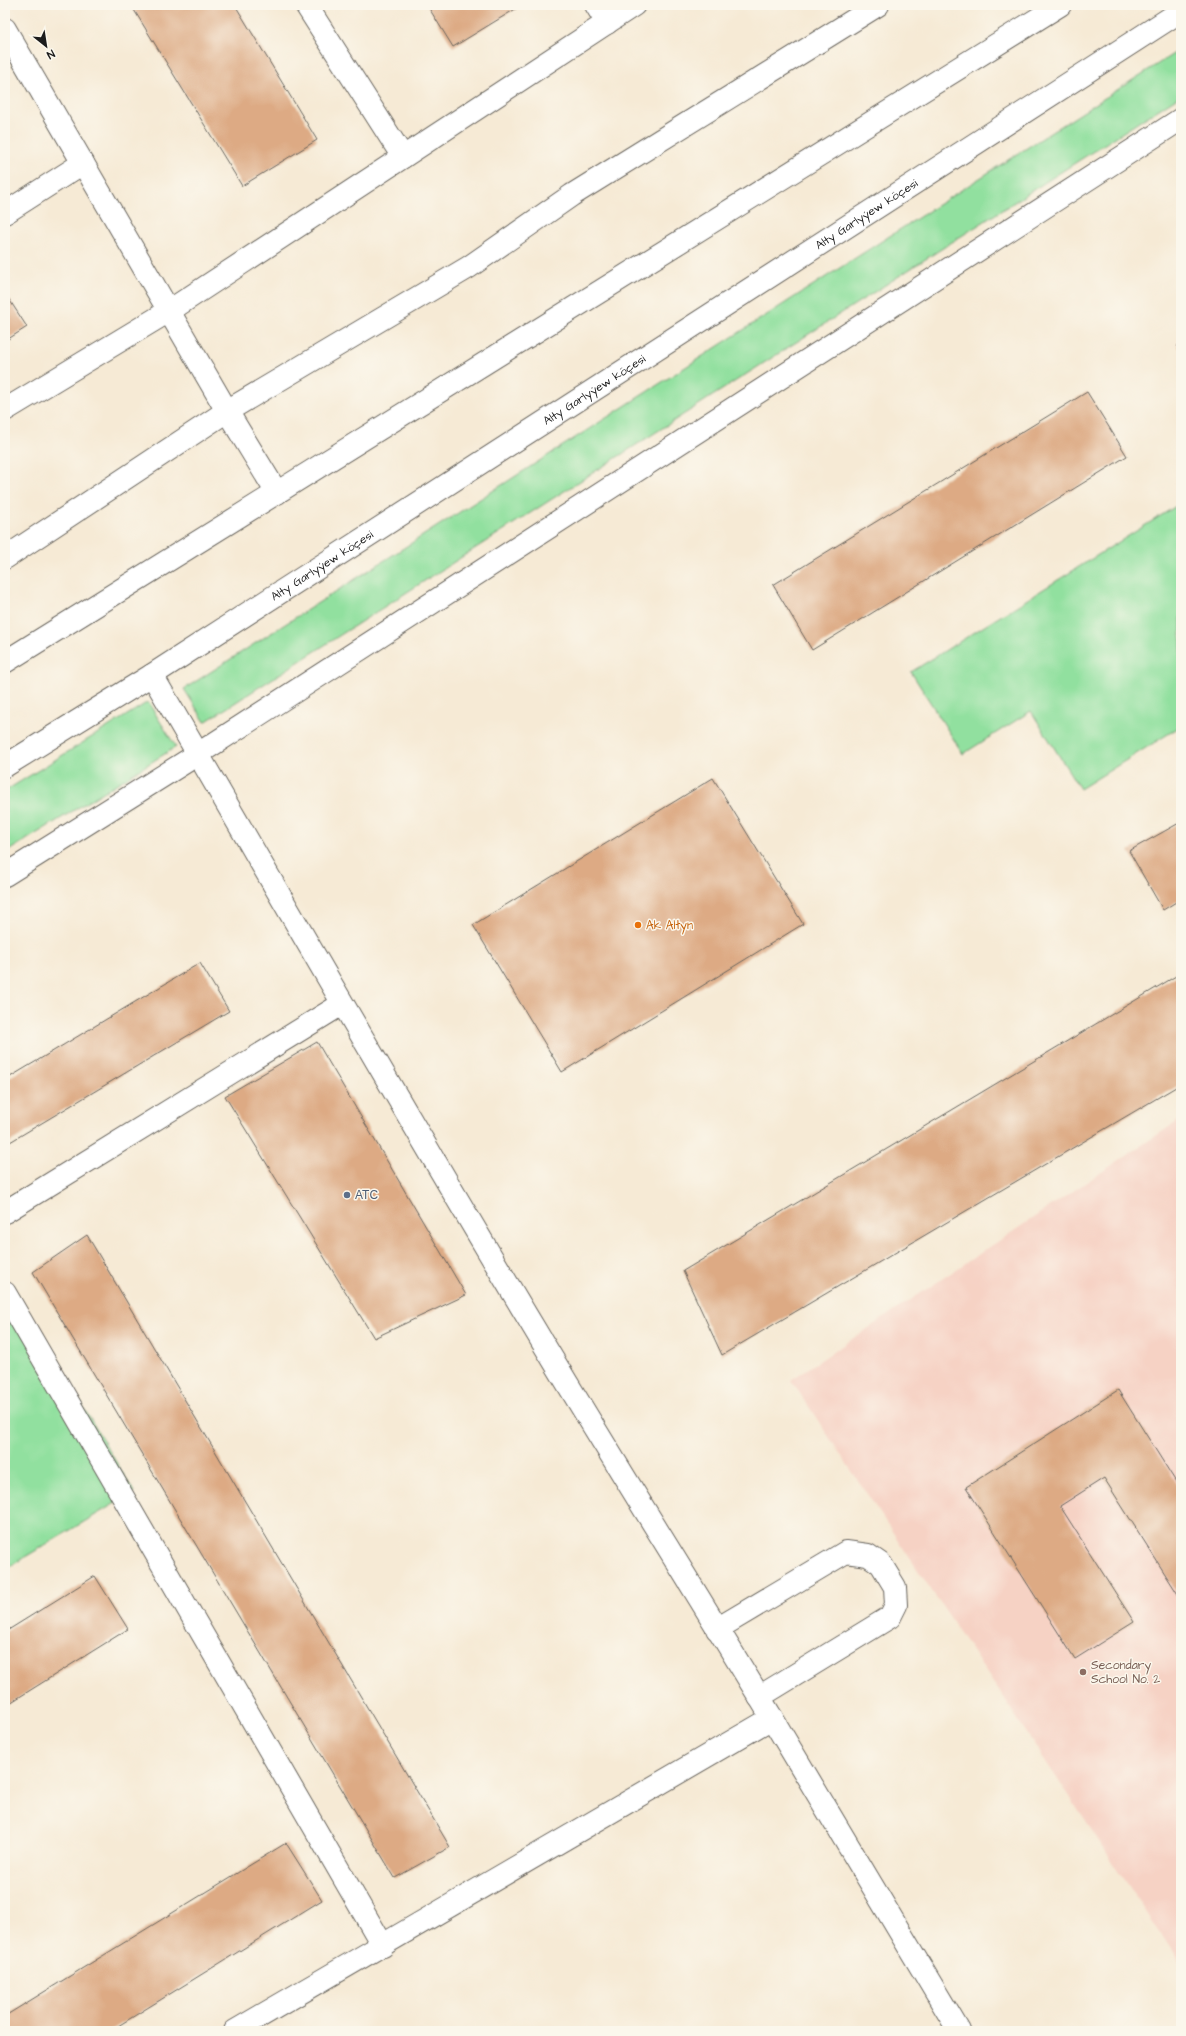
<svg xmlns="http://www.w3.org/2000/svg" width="1186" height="2036" font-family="'Architects Daughter',sans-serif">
<rect width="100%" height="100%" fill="#fbf7ec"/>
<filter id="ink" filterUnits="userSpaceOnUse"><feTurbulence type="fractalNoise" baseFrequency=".025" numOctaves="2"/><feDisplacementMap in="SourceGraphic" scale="8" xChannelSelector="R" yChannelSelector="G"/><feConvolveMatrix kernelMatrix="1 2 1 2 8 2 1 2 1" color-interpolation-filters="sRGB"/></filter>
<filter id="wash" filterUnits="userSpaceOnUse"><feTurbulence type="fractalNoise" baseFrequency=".012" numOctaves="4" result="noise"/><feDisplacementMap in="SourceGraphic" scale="16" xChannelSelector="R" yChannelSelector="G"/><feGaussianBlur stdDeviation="0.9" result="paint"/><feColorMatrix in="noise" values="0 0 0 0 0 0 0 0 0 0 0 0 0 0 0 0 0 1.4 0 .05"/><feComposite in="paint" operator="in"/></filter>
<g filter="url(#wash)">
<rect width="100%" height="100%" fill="#f6ead5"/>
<path fill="#f6d2c4" d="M1181 1119V1964L791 1380Z"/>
<path fill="#91e09f" stroke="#567e5e" d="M1181 49V95L205 722 184 689Z
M1181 503V726L1080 789 1031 711 963 754 911 672Z
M148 702 176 747 5 853V791Z
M5 1277 134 1492 5 1569Z"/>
<g id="blocks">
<path fill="#ddaa84" d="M131 5H235L317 140 242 186Z
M427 5H522L453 47Z
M5 293 27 327 5 341Z
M1181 343V352L1177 346Z
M1087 392 1127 456 812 650 773 585Z
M713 778 803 924 562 1072 473 925Z
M1181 822V899L1163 910 1129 851Z
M200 963 229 1011 5 1145V1080Z
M1181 973V1084L722 1355 683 1271Z
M317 1042 466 1295 374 1338 225 1096Z
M87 1235 450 1847 395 1878 33 1272Z
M1118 1390 1181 1490V1599L1104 1478 1060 1506 1134 1622 1075 1659 966 1487Z
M95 1576 128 1629 5 1706V1632Z
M286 1843 322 1900 110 2031H5V2016Z"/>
</g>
</g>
<g filter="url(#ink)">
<use href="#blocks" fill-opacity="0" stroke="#68645d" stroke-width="1"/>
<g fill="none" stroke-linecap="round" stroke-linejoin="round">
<g stroke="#68645d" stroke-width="24">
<g id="minor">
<path d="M306 5 403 157"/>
<path d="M596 5 607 23"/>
<path d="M5 29 227 411 277 493"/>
<path d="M5 213 83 163"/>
<path d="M5 410 169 311 634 5"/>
<path d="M5 558 227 411 469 267 572 195 878 5"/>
<path d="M5 662 1060 5"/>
<path d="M152 675C279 893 404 1112 534 1328 612 1459 694 1588 772 1718"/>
<path id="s1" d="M5 766 152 675 1181 11"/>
<path d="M5 875 198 754 1181 119"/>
<path d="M5 1212 342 1004"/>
<path d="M5 1293 383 1946"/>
<path d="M717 1629 846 1552 868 1555 881 1564 895 1587 896 1605 890 1617 759 1697"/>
<path d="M235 2031 772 1718 959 2031"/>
</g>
</g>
<use href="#minor" stroke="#fff" stroke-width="22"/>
</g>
</g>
<circle fill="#e8710a" stroke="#fbf7ec" stroke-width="1.5" cx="638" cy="925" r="4"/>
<circle fill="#5c6f8a" stroke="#fbf7ec" stroke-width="1.5" cx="347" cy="1195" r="4"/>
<circle fill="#8d6e63" stroke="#fbf7ec" stroke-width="1.5" cx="1083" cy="1672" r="4"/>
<g text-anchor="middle" stroke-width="3" stroke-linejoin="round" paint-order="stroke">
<g font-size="12" fill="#1c1c1c" stroke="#fbf7ec">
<text dy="4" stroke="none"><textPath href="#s1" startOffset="1023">Alty Garlyýew köçesi</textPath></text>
<text dy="4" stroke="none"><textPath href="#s1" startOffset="699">Alty Garlyýew köçesi</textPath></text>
<text dy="4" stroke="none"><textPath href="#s1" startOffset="375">Alty Garlyýew köçesi</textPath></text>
</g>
<g font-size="12" fill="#c56008" stroke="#fbf7ec" text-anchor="start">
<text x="646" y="929">Ak Altyn</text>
</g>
<g font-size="12" fill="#4e5e75" stroke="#fbf7ec" text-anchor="start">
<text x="355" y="1199">АТС</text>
</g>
<g font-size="12" fill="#785e54" stroke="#fbf7ec" text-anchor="start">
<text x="1091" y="1669">Secondary<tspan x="1091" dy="14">School No. 2</tspan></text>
</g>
</g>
<rect width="1186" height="2036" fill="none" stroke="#fbf7ec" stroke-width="20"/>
<g transform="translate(46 46) rotate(150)" stroke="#fbf7ec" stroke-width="3" paint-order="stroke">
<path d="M0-3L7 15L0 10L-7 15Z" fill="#1c1c1c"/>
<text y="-6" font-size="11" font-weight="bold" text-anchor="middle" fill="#1c1c1c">N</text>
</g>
</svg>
